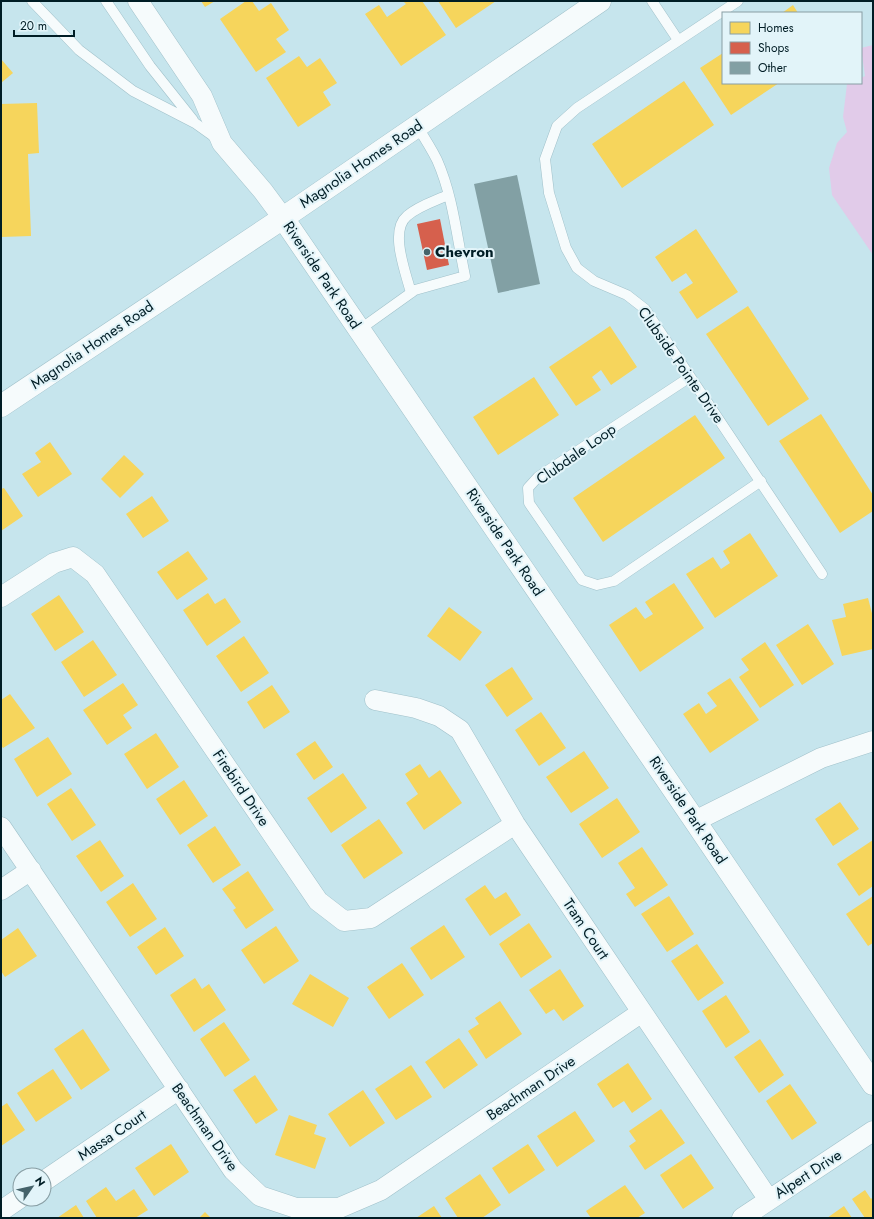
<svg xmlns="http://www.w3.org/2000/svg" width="874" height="1219" font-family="Jost,sans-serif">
<rect width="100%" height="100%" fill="#c6e5ed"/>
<path fill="#e1cbe9" d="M873 45V255L832 195 829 168 837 143 847 132 843 117 847 84 861 83V78L865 76 861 48Z"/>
<path fill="#f6d55c" d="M201 1H215L205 7Z
M246 1H252L259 11 271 3 289 30 276 39 286 52 256 72 220 19Z
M403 1H422L446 35 401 66 365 14 379 5 387 17 406 4Z
M438 1H496L456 28Z
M793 5 798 13H782Z
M723 53V83H779L731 115 700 68Z
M299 56 307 67 320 58 337 83 323 92 331 105 298 127 266 78Z
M1 59 13 73 1 83Z
M684 81 714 125 622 188 592 144Z
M37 103 39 153 28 154 31 236 1 237V104Z
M696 229 738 292 697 319 679 292 693 283 686 273 672 282 655 257Z
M748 306 809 399 768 426 706 334Z
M610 326 637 367 611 385 601 370 592 377 601 390 576 406 549 367Z
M534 377 559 415 498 455 473 417Z
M821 414 873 495V511L840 533 779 441Z
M695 415 725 458 603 542 573 498Z
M50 442 72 474 38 497 22 474 41 462 35 453Z
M124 455 144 474 120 498 101 479Z
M4 488 23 516 1 531V489Z
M152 496 169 521 143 538 126 514Z
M750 533 778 576 715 618 686 574 713 557 721 569 730 563 723 551Z
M188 551 208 579 177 600 157 572Z
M674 583 704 628 640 672 609 625 636 607 645 619 653 614 645 602Z
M208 593 215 604 225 598 241 622 207 646 183 610Z
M59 595 84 632 55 651 31 614Z
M868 598 873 617V649L842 656 832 620 846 617 843 604Z
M449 607 482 632 460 661 427 636Z
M808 624 834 664 802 685 776 645Z
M244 636 269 673 241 692 216 656Z
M93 640 117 675 84 697 61 662Z
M765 642 794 685 760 708 739 677 749 670 741 659Z
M512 667 533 699 507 717 485 685Z
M730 678 759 720 710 753 683 714 699 703 706 714 717 706 707 693Z
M123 683 138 705 123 715 132 728 107 745 83 710Z
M272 685 290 712 264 729 247 702Z
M10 694 35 728 3 748 1 745V700Z
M541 712 566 748 539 766 515 730Z
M156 733 179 767 147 789 124 754Z
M48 737 72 774 37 797 14 759Z
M315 741 333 767 314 780 296 754Z
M584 751 609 788 571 813 546 777Z
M420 764 429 778 440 770 462 803 424 830 406 803 418 794 405 774Z
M343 773 367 808 331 833 307 798Z
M184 780 208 816 180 835 156 799Z
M71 788 96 825 72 841 47 804Z
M617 798 640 832 602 858 579 824Z
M840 802 859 829 833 846 815 819Z
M379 819 403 853 364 879 341 845Z
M215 826 241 865 213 883 187 845Z
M100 840 124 876 101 892 76 856Z
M873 840V886L859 896 837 864Z
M642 847 668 885 635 907 626 894 635 888 618 863Z
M248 871 274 910 246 929 233 910 236 908 222 889Z
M133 883 157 919 130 937 106 902Z
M485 885 495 899 506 892 521 915 490 936 465 899Z
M669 896 694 934 667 952 641 914Z
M873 896V943L868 946 846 914Z
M529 923 552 957 521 978 499 944Z
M444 925 465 957 431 980 410 948Z
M276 926 299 961 264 984 241 950Z
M165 927 184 956 156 975 137 947Z
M18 928 37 956 5 977 1 971V940Z
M697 944 724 983 698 1001 671 961Z
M402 963 424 995 389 1019 367 987Z
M560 969 584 1006 563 1021 554 1009 546 1014 529 990Z
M310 974 349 998 333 1027 292 1004Z
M195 978 202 989 209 984 226 1010 194 1032 170 995Z
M726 995 750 1032 726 1048 702 1011Z
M500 1001 522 1034 486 1059 468 1031 479 1024 475 1018Z
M224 1022 250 1060 225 1077 200 1039Z
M83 1029 110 1070 81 1090 54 1049Z
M459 1038 478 1065 444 1089 425 1062Z
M760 1039 784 1075 759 1093 734 1057Z
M628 1063 652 1099 632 1113 624 1101 613 1108 597 1084Z
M411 1065 432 1097 396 1120 375 1089Z
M53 1069 72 1098 36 1122 17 1093Z
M255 1075 278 1110 256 1124 233 1090Z
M790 1084 817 1123 792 1140 766 1101Z
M363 1090 385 1123 350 1147 328 1114Z
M7 1103 25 1130 1 1146V1107Z
M661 1109 685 1143 645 1170 629 1146 636 1141 629 1131Z
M575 1111 595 1141 557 1167 537 1136Z
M289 1115 317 1125 314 1134 326 1138 315 1169 275 1155Z
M171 1144 189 1172 154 1196 135 1168Z
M528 1144 545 1170 509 1194 492 1168Z
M691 1154 714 1188 683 1209 660 1175Z
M480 1174 501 1205 482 1218H458L445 1198Z
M625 1185 645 1213 637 1218H591L586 1211Z
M106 1187 116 1201 134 1189 148 1210 135 1218H97L86 1201Z
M865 1190 871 1199 873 1197V1218H865L852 1199Z
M76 1205 84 1218H57Z
M434 1206 442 1218H416Z
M844 1206 852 1218H827Z
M205 1212 211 1218H199Z"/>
<path fill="#d6604d" d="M440 219 449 265 427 270 417 224Z"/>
<path fill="#82a0a4" d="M517 175 540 284 498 293 474 184Z"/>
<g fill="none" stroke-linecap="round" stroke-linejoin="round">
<g stroke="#a0c1ca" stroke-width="11">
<path id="lane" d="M32 1 79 50 133 91 195 123 216 138
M106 1 150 66 193 120
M652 1 678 40
M738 1 577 108 557 126 545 159 549 193 566 248 577 268 594 281 627 295 645 309 822 574
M411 293C406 273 389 231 407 216 418 206 435 201 448 195
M359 330 415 290 465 276C457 238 453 196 437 160 431 148 424 137 417 126
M690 377 538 477 528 488 529 503 582 580 597 585 614 581 761 481"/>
</g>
<g stroke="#a0c1ca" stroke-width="21">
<path id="street" d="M138 1 202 96 222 143 263 191 283 218
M1 597 54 563 73 557 95 574 318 901 344 921 371 918 515 824
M375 700 416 708 439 716 460 730 515 824 769 1200
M695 821 821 758 873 741
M1 827 233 1170 260 1196 296 1208H339L381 1190 642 1012
M1 890 31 870
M44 1181 179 1089
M1 1211 20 1198
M742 1218 873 1131"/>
</g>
<g stroke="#a0c1ca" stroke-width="23">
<path id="secondary" d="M283 218 695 821 873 1084
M1 406 283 218 600 1"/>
</g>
<use href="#lane" stroke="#f6fbfc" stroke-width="10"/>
<use href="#street" stroke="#f6fbfc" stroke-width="20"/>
<use href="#secondary" stroke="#f6fbfc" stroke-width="22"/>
</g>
<circle fill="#45636b" stroke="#e2f4f9" stroke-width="1.5" cx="427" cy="252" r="4"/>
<g text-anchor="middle" stroke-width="4" stroke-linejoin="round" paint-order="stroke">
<g font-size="15" fill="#001d25" stroke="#e2f4f9">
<text transform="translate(361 164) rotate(-34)" y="5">Magnolia Homes Road</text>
<text transform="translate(322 275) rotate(56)" y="5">Riverside Park Road</text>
<text transform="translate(92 345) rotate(-34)" y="5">Magnolia Homes Road</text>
<text transform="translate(681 365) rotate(55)" y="5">Clubside Pointe Drive</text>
<text transform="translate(576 454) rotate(-35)" y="5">Clubdale Loop</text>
<text transform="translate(505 542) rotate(56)" y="5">Riverside Park Road</text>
<text transform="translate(241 788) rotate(56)" y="5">Firebird Drive</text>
<text transform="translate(688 810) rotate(56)" y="5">Riverside Park Road</text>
<text transform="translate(586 929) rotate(56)" y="5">Tram Court</text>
<text transform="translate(531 1088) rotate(-34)" y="5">Beachman Drive</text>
<text transform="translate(205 1127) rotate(55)" y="5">Beachman Drive</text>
<text transform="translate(112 1135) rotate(-34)" y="5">Massa Court</text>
<text transform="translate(808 1174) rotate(-33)" y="5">Alpert Drive</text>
</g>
<g font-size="15" font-weight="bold" fill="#001d25" stroke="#e2f4f9" text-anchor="start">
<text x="435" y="257">Chevron</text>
</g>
</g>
<rect width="874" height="1219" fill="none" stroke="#001d25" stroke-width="4"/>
<rect x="722" y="12" width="140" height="72" fill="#e2f4f9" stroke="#889ea4"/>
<rect x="730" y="22" width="20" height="12" fill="#f6d55c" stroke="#889ea4"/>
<text x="758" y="32" font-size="12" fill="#001d25">Homes</text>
<rect x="730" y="42" width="20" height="12" fill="#d6604d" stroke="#889ea4"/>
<text x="758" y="52" font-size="12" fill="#001d25">Shops</text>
<rect x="730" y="62" width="20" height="12" fill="#82a0a4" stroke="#889ea4"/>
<text x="758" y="72" font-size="12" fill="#001d25">Other</text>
<g transform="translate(32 1187) rotate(56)"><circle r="19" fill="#e2f4f9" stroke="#889ea4"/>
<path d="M0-3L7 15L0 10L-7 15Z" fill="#45636b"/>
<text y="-6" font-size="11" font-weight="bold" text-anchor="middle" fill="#001d25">N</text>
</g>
<path d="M14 30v6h60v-6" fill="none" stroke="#001d25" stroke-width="2"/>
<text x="20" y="30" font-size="12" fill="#001d25" stroke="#e2f4f9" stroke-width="3" paint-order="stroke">20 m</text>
</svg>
